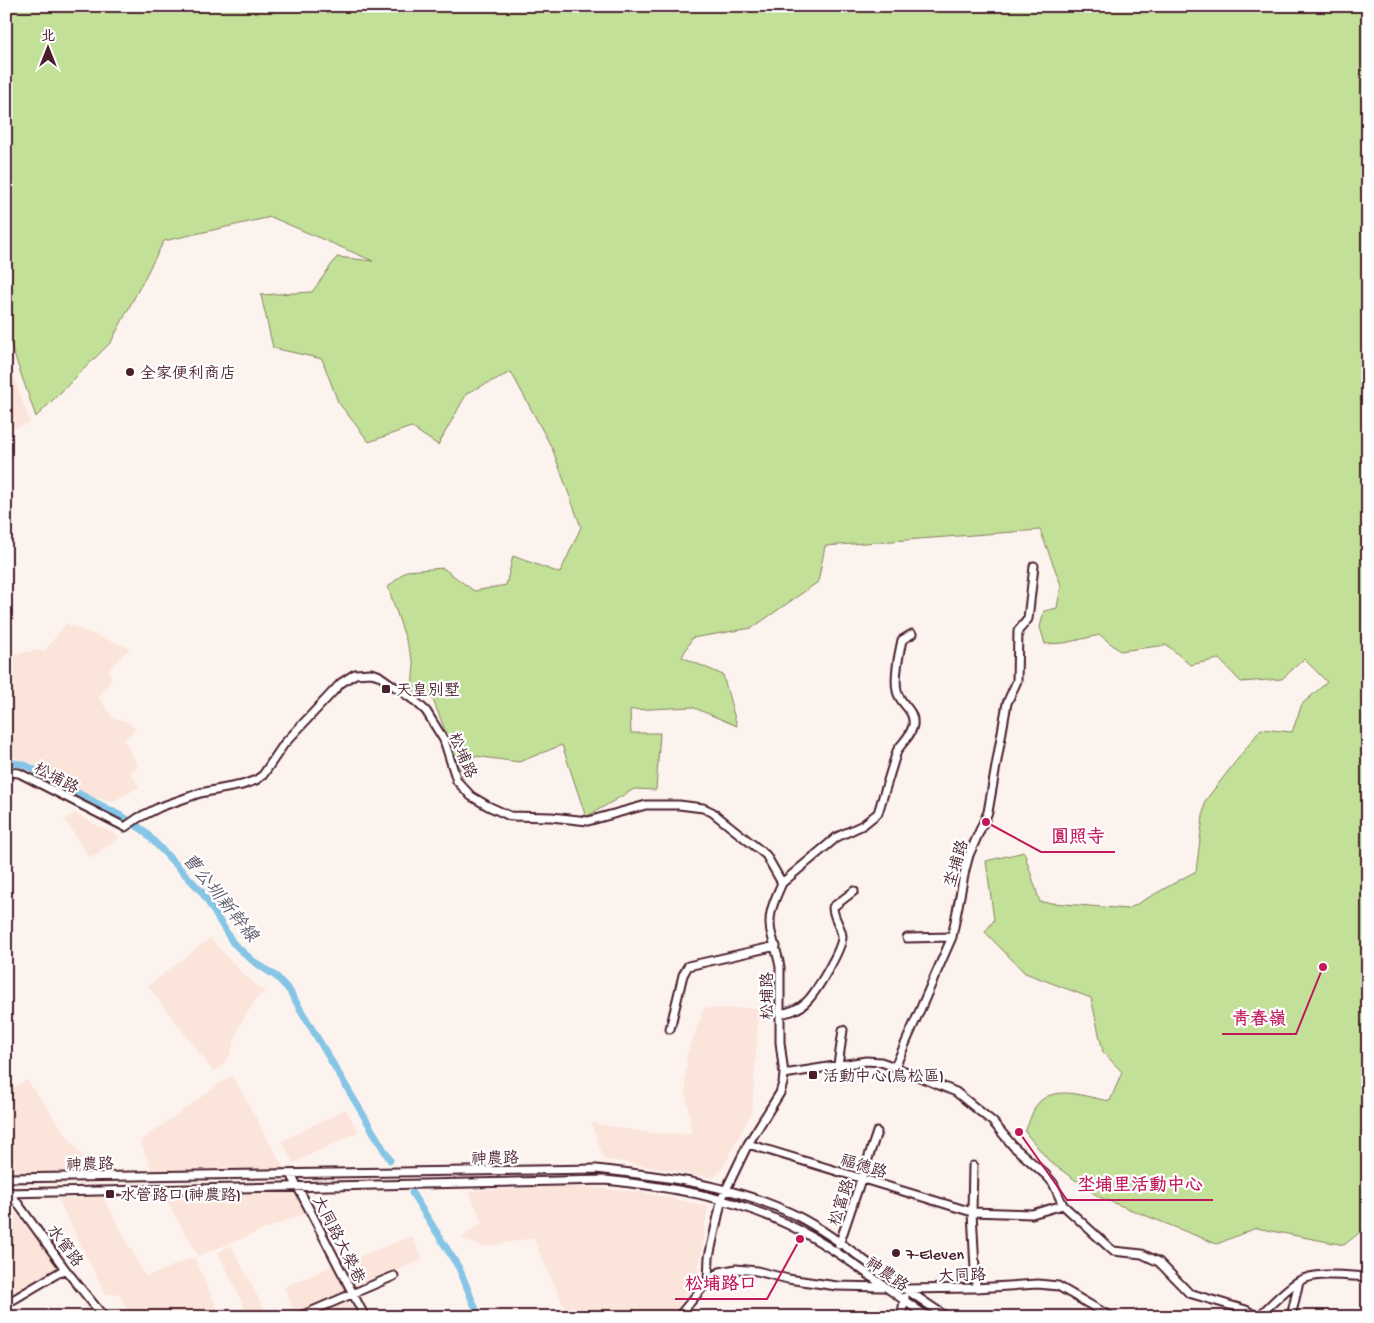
<svg xmlns="http://www.w3.org/2000/svg" width="1374" height="1323" font-family="'Gochi Hand','LXGW WenKai TC',sans-serif">
<rect width="100%" height="100%" fill="#fdf3ee"/>
<filter id="ink" filterUnits="userSpaceOnUse"><feTurbulence type="fractalNoise" baseFrequency=".02" numOctaves="2"/><feDisplacementMap in="SourceGraphic" scale="10" xChannelSelector="R" yChannelSelector="G"/><feConvolveMatrix kernelMatrix="1 2 1 2 8 2 1 2 1" color-interpolation-filters="sRGB"/></filter>
<g filter="url(#ink)">
<path fill="#fbe4da" d="M6 353 30 423 6 431Z
M66 624 130 648 109 670 111 681 99 698 113 718 126 721 136 729 124 739 138 767 130 773 140 787 111 802 89 796 35 765 14 758H6V659L24 652 45 650Z
M74 813 120 837 90 858 65 820Z
M210 938 243 974 265 992 257 998 240 1024 229 1058 214 1072 148 986Z
M704 1008H759L752 1112 724 1166 714 1178 604 1159 591 1123 650 1133 691 1134 685 1081 687 1055Z
M232 1075 285 1170 152 1172 140 1141Z
M27 1080 89 1166 78 1173 6 1172V1092Z
M346 1109 358 1132 293 1163 282 1141Z
M572 1186 642 1192 708 1206 697 1281 670 1317H573L566 1310 533 1238 482 1247 462 1238 482 1222 469 1191Z
M294 1192 306 1213 198 1256 165 1198Z
M103 1197 146 1277 194 1257 221 1317H131L119 1294H105L58 1199Z
M6 1200 58 1267 16 1293 6 1268Z
M412 1236 423 1260 354 1288 344 1262Z
M231 1245 268 1317H249L218 1252Z
M333 1266 348 1292 296 1315 284 1287Z
M349 1301 358 1317H313Z
M87 1306 96 1317H74V1315Z"/>
<path fill="#c2e098" stroke="#868062" d="M6 6H1368V1226L1344 1245 1256 1228 1217 1244 1099 1197 1050 1162 1025 1132C1029 1124 1031 1113 1036 1106 1053 1082 1087 1098 1110 1101L1122 1072 1103 1052 1091 998 1025 973 985 932 994 920 986 861 1024 852 1040 902 1128 909 1196 871 1205 801 1261 729 1292 732 1302 704 1327 682 1304 659 1282 679 1241 682 1219 659 1190 665 1167 645 1120 651 1100 635 1064 643 1045 644 1040 627 1044 611 1057 608 1061 585 1040 530 825 546 818 582 752 628 692 638 682 657 723 675 737 726 692 707 630 710 631 733H660L656 790 634 789 586 817 562 745 519 762 474 756 464 779 432 697 412 690 414 664 388 587 406 571 443 568 474 591 506 585 513 556 560 573 581 527 552 448 511 372 467 393 438 445 411 427 369 442 338 402 322 359 273 348 261 295 312 292 337 257 373 261 271 217 164 241 111 342 36 417 6 331Z"/>
<g fill="none" stroke-linecap="round" stroke-linejoin="round">
<path stroke="#86c5e6" stroke-width="7" d="M6 762 22 764 29 767 125 818 143 830 202 892 233 943 253 961 277 977 289 990 390 1160
M412 1193 459 1268 479 1317"/>
<g stroke="#4a1f2b" stroke-width="11">
<path id="minor" d="M6 772 19 773 125 827 138 818 160 807 200 793 242 785 256 780 263 775 284 744 341 683 355 674 371 673 378 675 415 701 426 711 444 740 457 781 471 796 488 806 510 816 551 817 588 821 646 805H679L703 808 712 812 766 855 782 883C774 901 766 917 772 936 775 947 778 956 780 967V1042L784 1074 783 1083 780 1093 748 1144 722 1198 709 1257 708 1281
M782 883 837 837 863 825 878 813 897 751C902 742 911 737 913 725 915 709 900 705 897 691 894 676 899 654 902 640L912 634
M907 938 952 937
M780 1014C789 1012 798 1010 805 1003 814 996 843 948 842 936 841 926 833 918 833 907L854 891
M670 1029 683 975 688 966 776 946
M838 1065 843 1030
M895 1067 952 937 965 870 969 855 988 812 1007 703 1017 681 1018 631 1028 619 1034 566
M784 1074 866 1061 881 1062 895 1067 956 1092 993 1122 1013 1146 1046 1175 1053 1183 1063 1205 1113 1251 1142 1254 1159 1262 1189 1293 1246 1310 1257 1317
M748 1144 972 1212 1032 1214 1063 1205
M973 1166 972 1212 976 1288
M291 1174 365 1317
M6 1178 596 1169C663 1176 734 1185 795 1215 821 1228 845 1246 868 1263 894 1281 920 1299 947 1317
M8 1190 65 1269 104 1317
M6 1193 605 1180C671 1187 728 1196 789 1225 839 1249 882 1286 928 1317
M839 1245 877 1132
M904 1289 976 1288 1038 1284 1058 1286 1111 1317
M6 1304 65 1269
M298 1317 394 1276
M678 1317 708 1281 720 1272 736 1269 757 1271 788 1279 837 1286 883 1287
M901 1317 905 1297
M1258 1317C1270 1306 1285 1289 1299 1281 1315 1271 1349 1276 1368 1277
M1291 1317 1299 1281"/>
</g>
<use href="#minor" stroke="#fff" stroke-width="7"/>
</g>
</g>
<g fill="#4a1f2b" stroke="#fff" stroke-width="2">
<circle cx="130" cy="372" r="5"/>
<rect x="381" y="684" width="10" height="10" rx="2.5"/>
<rect x="808" y="1070" width="10" height="10" rx="2.5"/>
<rect x="105" y="1189" width="10" height="10" rx="2.5"/>
<circle cx="896" cy="1253" r="5"/>
</g>
<g text-anchor="middle" stroke-width="4.5" stroke-linejoin="round" paint-order="stroke">
<g font-size="16" fill="#4a1f2b" stroke="#fff" text-anchor="start">
<text x="140" y="378">全家便利商店</text>
<text x="396" y="695">天皇別墅</text>
<text x="823" y="1081">活動中心(鳥松區)</text>
<text x="120" y="1200">水管路口(神農路)</text>
<text x="906" y="1259">7-Eleven</text>
</g>
<g font-size="16" fill="#4a1f2b" stroke="#fff">
<text transform="translate(464 755) rotate(67)" y="6">松埔路</text>
<text transform="translate(57 777) rotate(28)" y="6">松埔路</text>
<text transform="translate(955 863) rotate(-73)" y="6">坔埔路</text>
<text transform="translate(766 996) rotate(-90)" y="6">松埔路</text>
<text transform="translate(495 1157) rotate(-1)" y="6">神農路</text>
<text transform="translate(90 1163) rotate(-1)" y="6">神農路</text>
<text transform="translate(864 1165) rotate(17)" y="6">福德路</text>
<text transform="translate(840 1202) rotate(-72)" y="6">松富路</text>
<text transform="translate(340 1239) rotate(63)" y="6">大同路大榮巷</text>
<text transform="translate(66 1245) rotate(53)" y="6">水管路</text>
<text transform="translate(888 1273) rotate(35)" y="6">神農路</text>
<text transform="translate(962 1274) rotate(-2)" y="6">大同路</text>
</g>
<g font-size="18" font-style="italic" fill="#5f596c" stroke="#fff">
<text transform="translate(221 897) rotate(51)" y="6">曹公圳新幹線</text>
</g>
</g>
<path fill="none" stroke="#c2185b" stroke-width="2" d="M986 822L1041 852H1115M1323 967L1296 1034H1222M1019 1132L1067 1200H1213M800 1239L767 1299H675"/>
<g fill="#c2185b" stroke="#fff" stroke-width="2">
<circle cx="986" cy="822" r="5"/>
<circle cx="1323" cy="967" r="5"/>
<circle cx="1019" cy="1132" r="5"/>
<circle cx="800" cy="1239" r="5"/>
</g>
<g font-size="18" text-anchor="middle" font-weight="bold" fill="#c2185b" stroke="#fff" stroke-width="4.5" stroke-linejoin="round" paint-order="stroke">
<text x="1078" y="842">圓照寺</text>
<text x="1259" y="1024">青春嶺</text>
<text x="1140" y="1190">坔埔里活動中心</text>
<text x="721" y="1289">松埔路口</text>
</g>
<rect width="1374" height="1323" fill="none" stroke="#fff" stroke-width="25"/>
<rect x="12" y="12" width="1349" height="1298" fill="none" stroke="#4a1f2b" stroke-width="2" filter="url(#ink)"/>
<g transform="translate(48 48)" stroke="#ffffff" stroke-width="4" paint-order="stroke">
<path d="M0-4L9 19L0 12L-9 19Z" fill="#4a1f2b"/>
<text y="-8" font-size="14" font-weight="bold" text-anchor="middle" fill="#4a1f2b">北</text>
</g>
</svg>
